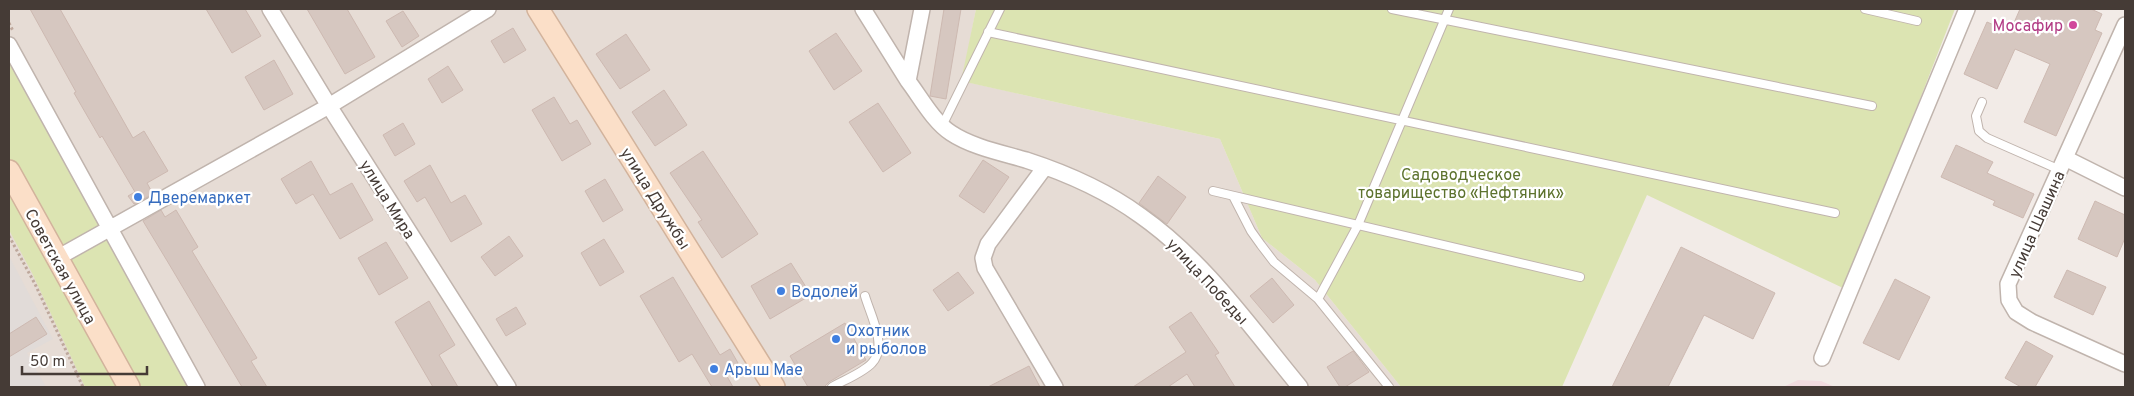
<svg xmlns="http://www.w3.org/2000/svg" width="2134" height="396" font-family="Overpass,sans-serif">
<rect width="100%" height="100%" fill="#f2ebe7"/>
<path fill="#e6dcd5" d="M9 9H976L962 81 1220 139 1262 238 1315 280 1401 387H9Z"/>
<path fill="#e1dbd8" d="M9 256 53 339 27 353 46 387H9Z"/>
<path fill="#f2dbdf" d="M1798 380 1821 381 1835 387H1783Z"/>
<path fill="#dce4b2" d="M976 9H1955L1920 99 1843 288 1647 195 1562 387H1401L1315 280 1262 238 1220 139 961 81Z
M9 54 103 226 59 252 9 161Z
M9 178 124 387H85L32 273 9 230Z
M109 234 194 387H132L62 260Z"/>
<path fill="#d6c7c0" stroke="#cdb9b1" d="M30 9H60L133 138 144 131 168 171 147 183 153 194 134 204 128 196 135 192 102 136 100 138 74 93 76 92Z
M206 9H245L261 36 232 53Z
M307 9H347L375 57 345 74Z
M944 9H961L946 99 930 96Z
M2020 9H2091L2102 14 2095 30 2102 33 2056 136 2024 122 2050 64 2015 49 1997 89 1964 74 1987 22 2010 32Z
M403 11 419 36 402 47 386 21Z
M513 28 526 50 504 63 491 41Z
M836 33 862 71 834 90 809 51Z
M626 34 650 70 620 89 596 54Z
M274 60 293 94 264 110 245 77Z
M448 66 463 90 442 103 428 79Z
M664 90 687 125 655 146 632 112Z
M554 97 570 124 577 120 591 144 562 161 532 110Z
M878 103 911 153 883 172 849 122Z
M403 123 415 144 395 156 383 135Z
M1956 145 1993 162 1987 173 2034 194 2023 218 1993 205 1995 201 1941 177Z
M703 151 758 234 722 258 698 222 702 220 670 173Z
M983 160 1009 177 984 213 959 196Z
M311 161 330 195 352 183 373 220 340 239 313 194 296 204 281 179Z
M430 165 451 203 465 195 482 224 451 242 425 197 417 202 404 181Z
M1158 176 1186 197 1167 224 1139 203Z
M605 179 623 210 603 222 585 191Z
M2095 201 2125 215V238L2117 257 2078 239Z
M161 210 165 217 176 210 198 247 192 251 257 358 251 361 267 387H242L169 264 143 221Z
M509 236 523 256 495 276 481 257Z
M604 239 624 272 600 286 581 253Z
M386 242 408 278 379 295 358 258Z
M1681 247 1775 293 1753 339 1704 315 1668 387H1612Z
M791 263 811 295 770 319 751 286Z
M2067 270 2106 287 2093 315 2054 297Z
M958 272 974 293 948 311 933 290Z
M673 277 720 355 730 349 738 363 724 371 733 387H712L692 354 679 362 640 296Z
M1272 278 1294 305 1273 323 1250 296Z
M1895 279 1930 297 1899 360 1863 343Z
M429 301 455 345 439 355 458 387H433L395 322Z
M516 307 526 324 506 336 496 319Z
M1191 312 1219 353 1215 355 1235 387H1195L1187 374 1168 387H1133L1186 352 1169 327Z
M36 317 47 334 9 357V334Z
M845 323 866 360 829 382 824 387H808L790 356Z
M2026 341 2053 356 2035 387H2021L2005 378Z
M1353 351 1369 372 1345 387H1340L1327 367Z
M1029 366 1040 387H988Z"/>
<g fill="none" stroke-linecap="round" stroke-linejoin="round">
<g stroke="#c0b4ad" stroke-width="10">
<path id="lane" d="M1392 9 1872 106
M1865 9 1917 21
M988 32 1835 213
M1982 102 1976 116 1979 131 1987 138 2060 170
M942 126 1000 9
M1213 191 1580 277
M1233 196 1251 231 1261 245 1274 262 1318 299 1389 387
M1318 299 1358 225 1449 9
M832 387C844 380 863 373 872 363 888 346 870 314 865 296"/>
</g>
<g stroke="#c0b4ad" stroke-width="18">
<path id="street" d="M270 9 329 106 508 387
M863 9 908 81
M922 9 908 81C921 98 933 121 951 133 972 147 1002 153 1026 160 1066 173 1107 191 1141 216 1205 261 1251 328 1300 387
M2125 25 2008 284 2009 300 2016 312 2032 322 2125 364
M9 45 197 387
M2065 158 2125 188
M1045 167 988 244 983 258 985 268 1055 387
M57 258 329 106 488 9
M1822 358 1967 9"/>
</g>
<g stroke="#d2b39c" stroke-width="24">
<path id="secondary" d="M538 9 774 387
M9 171 129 387"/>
</g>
<path stroke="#bea89c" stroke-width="3" stroke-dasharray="2.5 2.5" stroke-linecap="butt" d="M9 23 13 31
M9 236 35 284 83 387"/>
<use href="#lane" stroke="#fff" stroke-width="8"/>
<use href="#street" stroke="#fff" stroke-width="15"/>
<use href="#secondary" stroke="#fbdfc8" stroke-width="21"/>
</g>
<circle fill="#d1479c" stroke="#fff" stroke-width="2" cx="2073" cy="25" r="5"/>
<g fill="#3f7fe0" stroke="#fff" stroke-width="2">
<circle cx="138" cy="197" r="5"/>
<circle cx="781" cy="291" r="5"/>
<circle cx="836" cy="339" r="5"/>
<circle cx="714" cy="369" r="5"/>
</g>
<g text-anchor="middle" stroke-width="4.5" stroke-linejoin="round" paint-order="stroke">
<g font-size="16" fill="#b23c85" stroke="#fff" text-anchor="end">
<text x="2063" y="31">Мосафир</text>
</g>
<g font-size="16" fill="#5c722d" stroke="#fff">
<text x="1461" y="180">Садоводческое<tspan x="1461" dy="18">товарищество «Нефтяник»</tspan></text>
</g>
<g font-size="16" fill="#366cbe" stroke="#fff" text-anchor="start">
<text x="148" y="203">Дверемаркет</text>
<text x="791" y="297">Водолей</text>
<text x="846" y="336">Охотник<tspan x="846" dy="18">и рыболов</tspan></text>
<text x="724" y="375">Арыш Мае</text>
</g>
<g font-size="16" fill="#453b36" stroke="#fff">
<text transform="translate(656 198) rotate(58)" y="6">улица Дружбы</text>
<text transform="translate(388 199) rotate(58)" y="6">улица Мира</text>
<text transform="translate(2036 224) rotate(-66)" y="6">улица Шашина</text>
<text transform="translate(61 266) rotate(61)" y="6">Советская улица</text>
<text transform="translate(1208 281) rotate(47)" y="6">улица Победы</text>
</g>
</g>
<rect width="2134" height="396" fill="none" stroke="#453b36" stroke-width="20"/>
<path d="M22 366v8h125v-8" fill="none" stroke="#453b36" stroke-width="2.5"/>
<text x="30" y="366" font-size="15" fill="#453b36" stroke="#ffffff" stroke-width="4" paint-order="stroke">50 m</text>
</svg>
